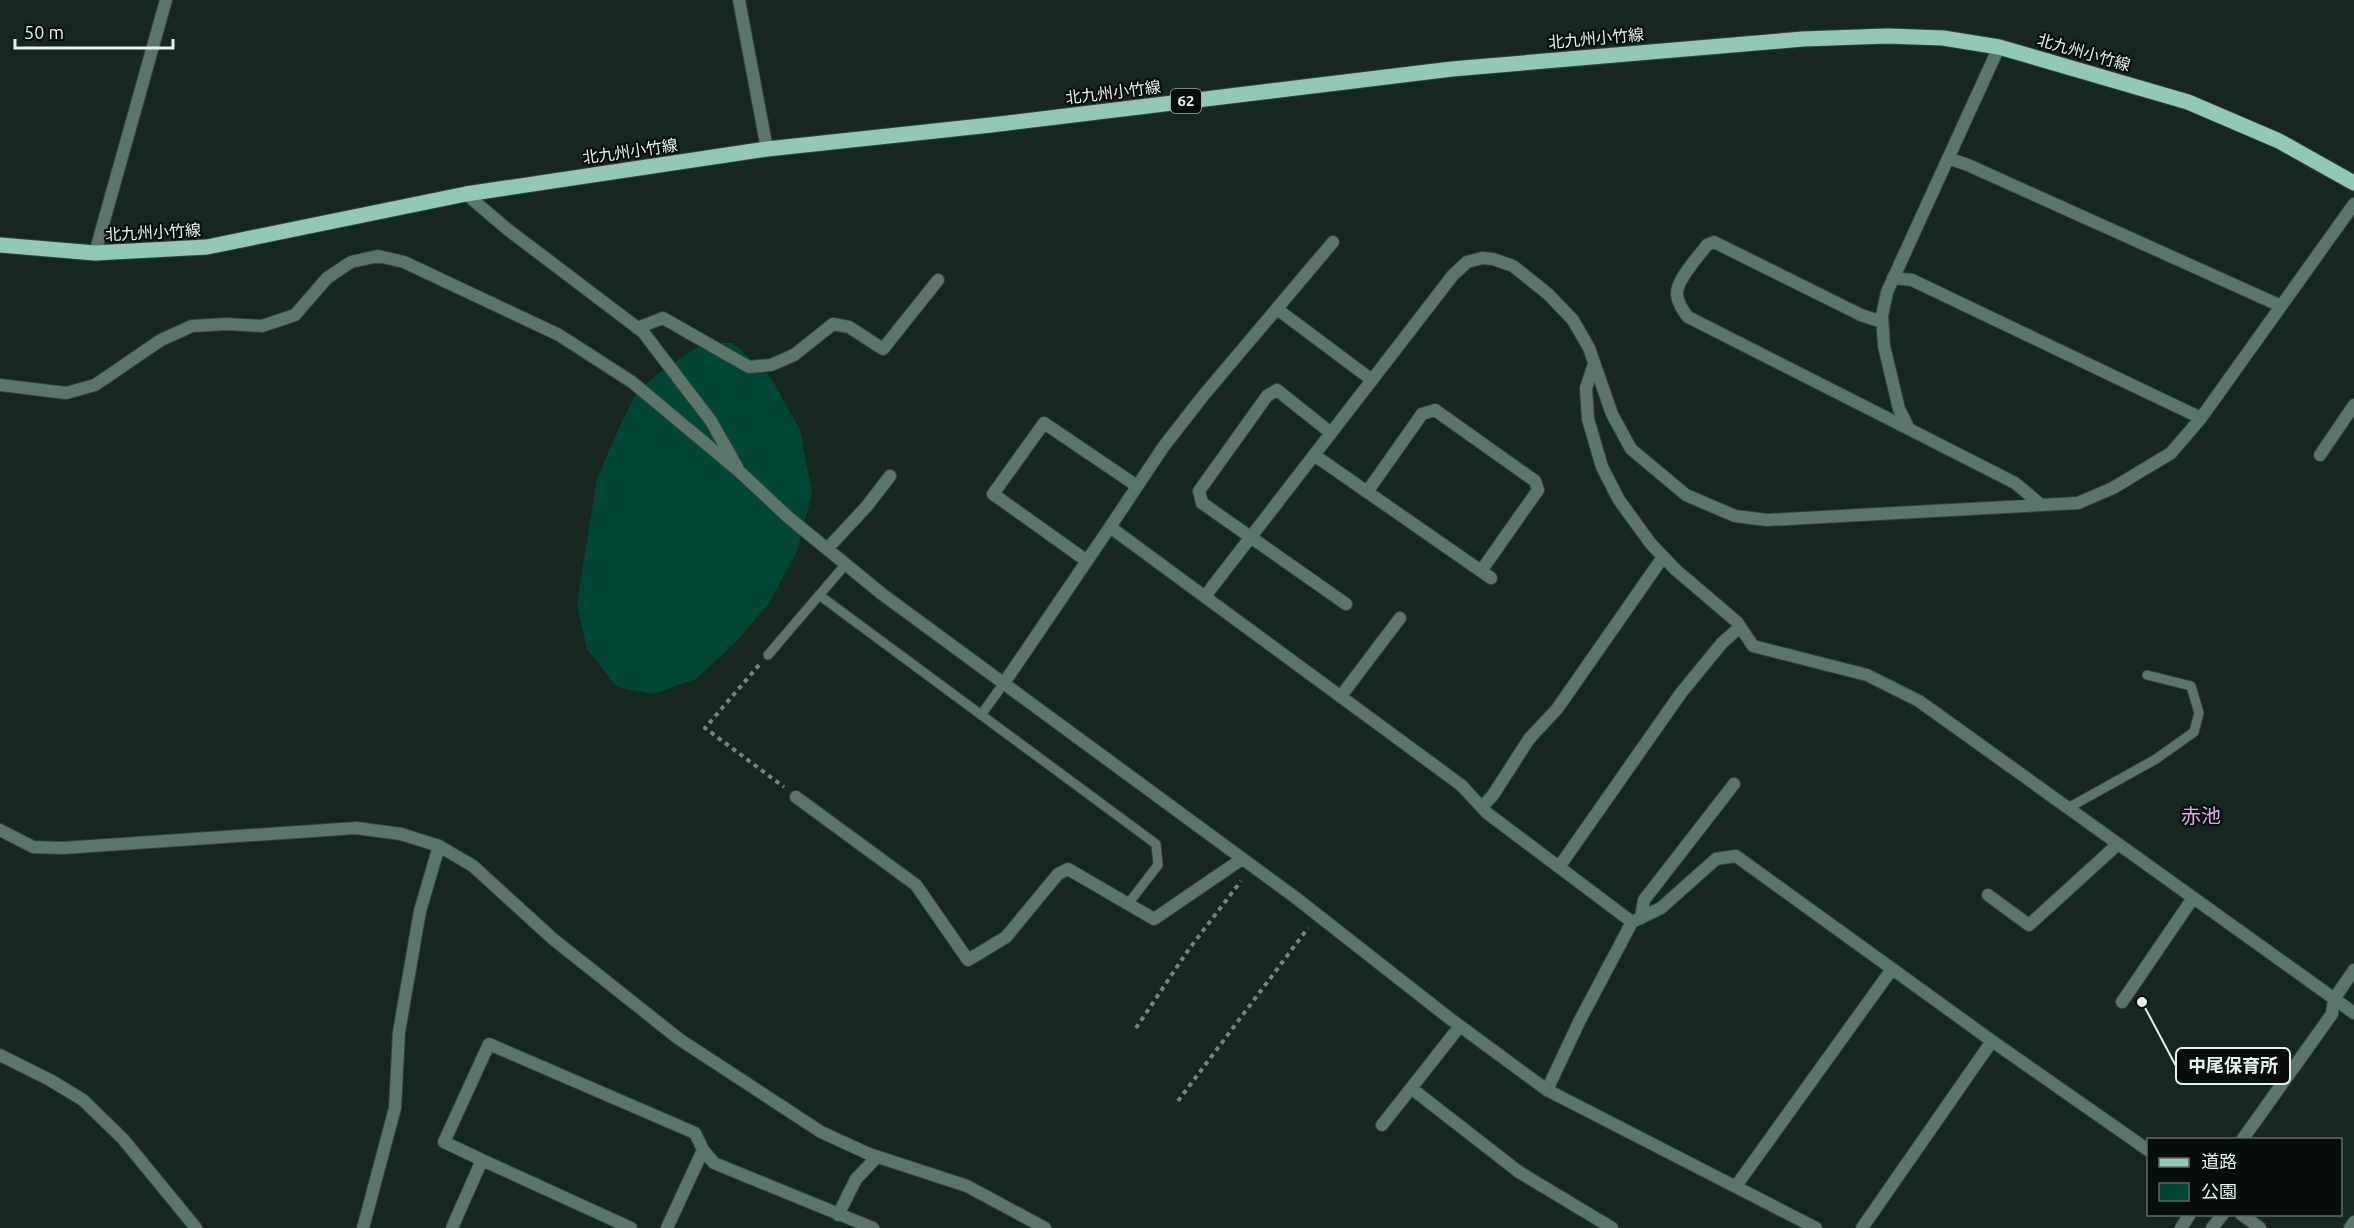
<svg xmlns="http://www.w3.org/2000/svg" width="2354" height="1228" font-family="Ubuntu,'Noto Sans JP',sans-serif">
<rect width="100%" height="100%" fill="#162720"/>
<path fill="#024735" d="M704 343H733L771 378 800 430 812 493 797 551 769 603 734 644 696 679 653 694 617 687 587 649 577 604 597 479 623 419 639 389 667 367Z"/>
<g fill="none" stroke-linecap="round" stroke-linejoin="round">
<g stroke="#33433d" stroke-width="11">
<path id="service" d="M819 595 1156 844 1158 865 1128 904
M768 655 845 565
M981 715 1004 683
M2068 808 2156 759 2194 732 2199 713 2191 686 2147 675"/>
</g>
<g stroke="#33433d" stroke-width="14">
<path id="minor" d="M739 0 767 149
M1999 47 1887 292 1882 316 1884 346 1899 409 1909 429 2015 483 2040 504
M1948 158 1968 165 2281 306
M466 194 507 229 643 332 711 421 737 467
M95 253 166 0
M1893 278 1912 280 2201 418
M1277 309 1372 380
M1882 322 1861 315 1714 242 1707 245C1699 256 1675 281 1677 295 1678 303 1683 311 1688 317L1909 429
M637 328 663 318 749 367 771 365 794 355 833 324 849 327 883 349 938 280
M1594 364 1586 388 1588 419 1602 467 1619 500 1651 544 1676 570 1737 622 1753 646 1867 675 1919 701 2354 1013
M0 385 66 393 95 385 161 340 192 326 227 324 262 326 295 315 327 278 351 262 378 256 404 262 559 335 632 382 741 473 788 517 882 594 1296 898 1449 1018 1547 1090 1816 1228
M1331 433 1277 390 1267 396 1199 491 1202 503 1346 604
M1314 455 1491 578
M2320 455 2354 405
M1367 492 1422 414 1435 410 1535 481 1538 490 1481 571
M1110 527 1164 446 1203 396 1333 242
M827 549 867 506 890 476
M1087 561 993 494 1044 423 1137 486
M1206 595 1453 275 1467 262 1482 258 1493 259 1513 266 1548 294 1573 320 1589 348 1612 414 1631 449 1686 495 1735 516 1767 520 2078 503 2113 488 2171 453 2201 418 2354 204
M1004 683 1110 527 1461 785 1487 813 1632 922
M1341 696 1400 618
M796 797 916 885 968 960 1006 937 1058 874 1068 869 1154 919 1242 859
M1482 807 1493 795 1529 739 1557 709 1663 557
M0 830 33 847 63 848 356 828 401 834 439 846 473 866 553 939 679 1039 821 1132 869 1154 967 1186 1045 1228
M1559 867 1681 693 1722 643 1740 627
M1988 895 2029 925 2118 844
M1641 918 1644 900 1734 784
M2122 1002 2193 898
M0 1055 50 1080 83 1100 123 1139 196 1228
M1411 1088 1519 1172 1612 1228
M1547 1090 1579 1022 1632 922 1661 908 1716 859 1736 856 1992 1041 2148 1150
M1382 1125 1460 1026
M2242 1140 2332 1014 2334 999 2354 970
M482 1160 631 1228
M1736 1186 1892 969
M2241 1214 2260 1228
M838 1215 856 1179 877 1157
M363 1228 395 1108 399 1032 420 911 439 846
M452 1228 482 1160 444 1142 489 1044 695 1133 703 1150 714 1163 873 1228
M667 1228 703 1150
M1862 1228 1992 1041
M2181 1228 2190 1214
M2212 1228 2223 1214
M2350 1228 2354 1222"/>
</g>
<g stroke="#33433d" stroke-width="17">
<path id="primary" d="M0 245 95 253 207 247 466 194 767 149 991 125 1452 69 1803 39 1887 36 1943 38 1999 47 2188 102 2279 141 2354 183"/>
</g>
<path stroke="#76847f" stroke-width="4" stroke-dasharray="4.5 4.5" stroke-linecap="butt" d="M759 665 705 728 784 787
M1136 1028 1189 949 1241 881
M1178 1101 1308 928"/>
<use href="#service" stroke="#5b756b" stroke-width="9"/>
<use href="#minor" stroke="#5b756b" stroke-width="12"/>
<use href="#primary" stroke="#92c9b4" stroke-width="15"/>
</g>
<g text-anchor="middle" stroke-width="4.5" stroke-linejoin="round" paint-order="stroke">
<rect fill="#070e0b" stroke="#a4ada9" stroke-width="1.5" x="1171" y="89" width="30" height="24" rx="4.5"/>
<g font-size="15" font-weight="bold" fill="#e7f1ed">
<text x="1186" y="106">62</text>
</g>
<g font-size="16" fill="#e7f1ed" stroke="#070e0b">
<text transform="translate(1596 38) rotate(-5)" y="6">北九州小竹線</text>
<text transform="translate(2084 52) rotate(16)" y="6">北九州小竹線</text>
<text transform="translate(1113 92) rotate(-7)" y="6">北九州小竹線</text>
<text transform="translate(630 151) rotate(-8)" y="6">北九州小竹線</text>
<text transform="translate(153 232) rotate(-3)" y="6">北九州小竹線</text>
</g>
<g font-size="20" fill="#dcacea" stroke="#070e0b">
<text x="2201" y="823">赤池</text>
</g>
</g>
<path fill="none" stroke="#e7f1ed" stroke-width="2" d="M2142 1002L2176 1066"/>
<circle fill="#e7f1ed" stroke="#070e0b" stroke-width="2" cx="2142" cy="1002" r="6"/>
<rect fill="#070e0b" stroke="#e7f1ed" stroke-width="2" x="2176" y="1048" width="114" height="36" rx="6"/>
<g font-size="18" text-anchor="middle" font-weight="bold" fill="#e7f1ed">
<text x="2233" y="1072">中尾保育所</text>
</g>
<rect x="2147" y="1138" width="195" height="78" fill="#070e0b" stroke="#616965" stroke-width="1.5"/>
<rect x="2159" y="1158" width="30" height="9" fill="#92c9b4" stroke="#616965" stroke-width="1.5"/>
<text x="2201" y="1168" font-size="18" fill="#e7f1ed">道路</text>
<rect x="2159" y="1183" width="30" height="18" fill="#024735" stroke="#616965" stroke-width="1.5"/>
<text x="2201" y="1198" font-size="18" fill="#e7f1ed">公園</text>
<path d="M15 39v9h158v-9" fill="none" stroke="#e7f1ed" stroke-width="3"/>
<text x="24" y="39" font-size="18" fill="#e7f1ed" stroke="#070e0b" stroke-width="4.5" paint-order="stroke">50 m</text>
</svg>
